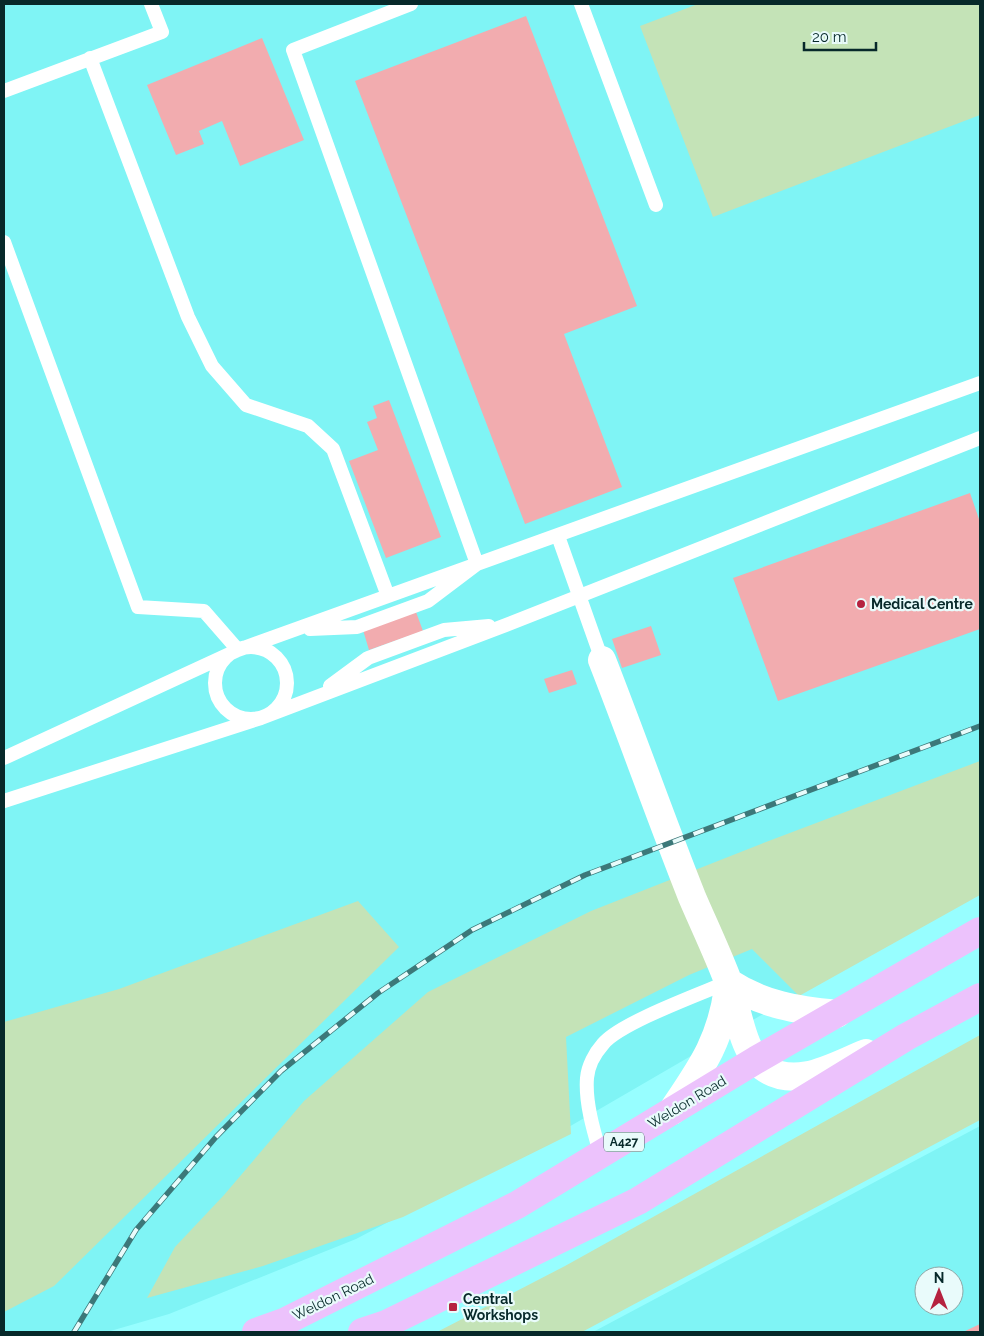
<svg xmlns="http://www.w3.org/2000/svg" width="984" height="1336" font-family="Raleway,sans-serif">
<rect width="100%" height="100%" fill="#97feff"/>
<path fill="#7ff4f5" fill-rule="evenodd" d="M4 4H980V888L567 1128 356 1239 169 1314 107 1332H4Z
M980 1126V1332H593ZM924 1276H954V1306H924Z"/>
<path fill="#c4e3b7" d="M698 4H980V115L713 217 640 26Z
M980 761V895L799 996 752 949 689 975 566 1037 571 1134 403 1217 263 1266 147 1298 175 1247 224 1195 304 1101 428 992 591 911 761 844Z
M358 901 399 947 54 1286 4 1312V1022L119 989Z
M980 1035V1120L582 1332H437L565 1266Z"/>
<path fill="#f2acaf" d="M526 16 637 306 564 334 622 487 525 524 355 81Z
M262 38 304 140 240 166 222 121 199 131 204 144 176 155 147 85Z
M389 400 441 537 386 558 349 461 378 450 367 422 377 418 373 406Z
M970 493 980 522V629L778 701 733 578Z
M416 612 423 631 369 650 363 630Z
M651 626 661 655 622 668 612 639Z
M572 670 577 684 549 693 544 679Z
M980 1324V1332H963Z"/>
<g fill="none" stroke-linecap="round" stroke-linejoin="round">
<path stroke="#fff" stroke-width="14" d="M581 4 656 205
M90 58 188 317 212 366 246 405 308 426 333 449 388 596
M4 91 162 32 151 4
M4 242 138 607 204 611 238 650
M558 536 602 660
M310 629 357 627 428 601 477 564 293 50 411 4
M215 683a36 36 0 1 1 72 0a36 36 0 1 1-72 0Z
M330 686 368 658 444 630 489 626
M4 758 238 650 980 383
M4 801 261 718 506 625 980 438
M601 1156C594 1132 585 1103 587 1078 588 1066 595 1053 603 1044 620 1023 700 994 728 982"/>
<path stroke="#fff" stroke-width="28" d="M602 660C633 739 661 819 692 897 704 925 717 952 728 981 738 1006 741 1054 766 1069 798 1089 835 1065 866 1053
M728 982C763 1005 797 1010 837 1014
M672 1111C701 1068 721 1041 728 988"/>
<path stroke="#ecc2fc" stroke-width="28" d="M256 1332 284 1322 517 1205 756 1060 980 931
M362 1332 386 1324 638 1201 906 1037 980 997"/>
<g stroke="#3c7879" stroke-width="5.5">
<path id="rail" d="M74 1332 136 1230 216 1137 281 1071 378 993 472 930 585 875 980 726"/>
</g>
<use href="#rail" stroke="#e9fbfb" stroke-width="4" stroke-dasharray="11" stroke-linecap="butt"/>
</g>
<g fill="#b5223f" stroke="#e9fbfb" stroke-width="2">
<circle cx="861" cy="604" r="5"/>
<rect x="448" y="1302" width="10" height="10" rx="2.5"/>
</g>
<g text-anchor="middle" stroke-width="4.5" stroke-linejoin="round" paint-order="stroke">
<rect fill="#e9fbfb" stroke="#4b6869" stroke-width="1" x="604" y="1132.5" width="40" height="19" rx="4"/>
<g font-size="12" font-weight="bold" fill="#07292a">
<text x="624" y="1146">A427</text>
</g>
<g font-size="14" font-weight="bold" fill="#07292a" stroke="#e9fbfb" text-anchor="start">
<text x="871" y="609">Medical Centre</text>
<text x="463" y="1304">Central<tspan x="463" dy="16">Workshops</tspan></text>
</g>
<g font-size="14" fill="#07292a" stroke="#e9fbfb">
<text transform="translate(687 1102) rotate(-31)" y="5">Weldon Road</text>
<text transform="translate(333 1297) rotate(-26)" y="5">Weldon Road</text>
</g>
</g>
<rect width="984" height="1336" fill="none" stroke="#07292a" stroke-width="10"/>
<g transform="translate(939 1291)"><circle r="24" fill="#e9fbfb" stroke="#8fa7a7"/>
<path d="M0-4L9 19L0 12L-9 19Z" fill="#b5223f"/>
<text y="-8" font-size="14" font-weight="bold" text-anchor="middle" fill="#07292a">N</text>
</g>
<path d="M804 42v8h72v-8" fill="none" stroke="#07292a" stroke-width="2.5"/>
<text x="812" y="42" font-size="15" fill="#07292a" stroke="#e9fbfb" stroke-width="4" paint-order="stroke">20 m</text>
</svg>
